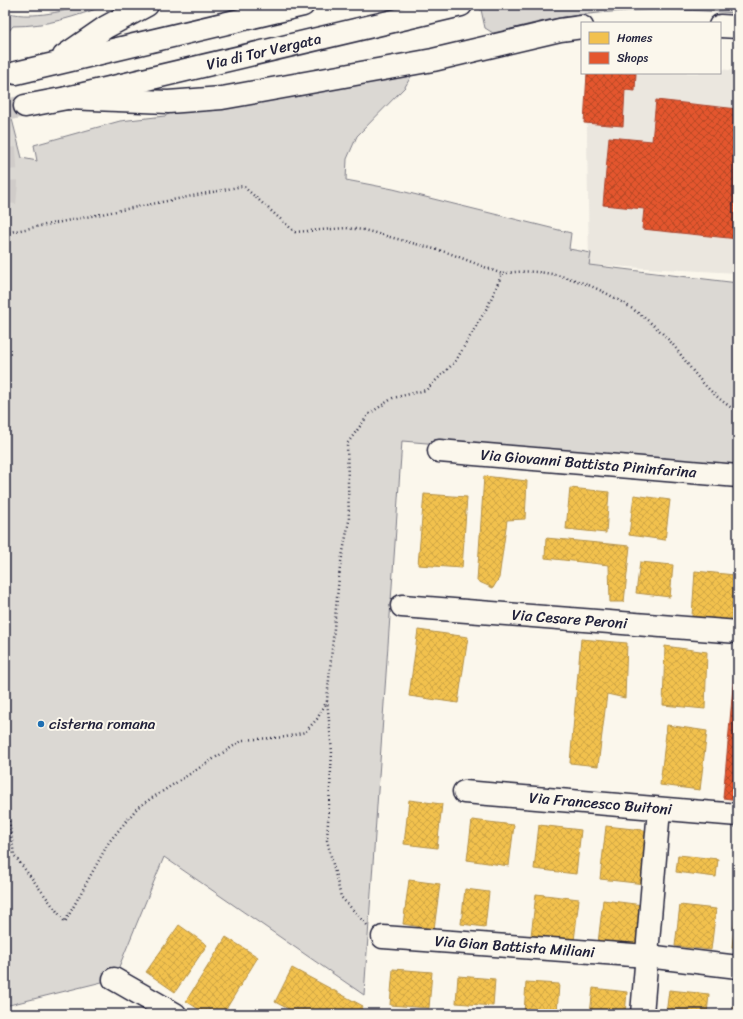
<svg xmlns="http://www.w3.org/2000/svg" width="743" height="1019" font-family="Sriracha,sans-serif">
<defs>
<pattern id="homes-cross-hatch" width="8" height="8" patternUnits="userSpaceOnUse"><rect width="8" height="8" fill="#f2c14e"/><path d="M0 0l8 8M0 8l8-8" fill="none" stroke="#cfa645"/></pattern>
<pattern id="shops-cross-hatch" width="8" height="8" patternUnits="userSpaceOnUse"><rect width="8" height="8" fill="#e4572e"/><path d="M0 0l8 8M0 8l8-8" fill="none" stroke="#b84828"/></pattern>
</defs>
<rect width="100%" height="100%" fill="#fbf7ec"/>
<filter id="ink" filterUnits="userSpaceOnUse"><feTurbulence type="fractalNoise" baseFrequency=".025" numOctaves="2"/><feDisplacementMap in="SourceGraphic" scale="8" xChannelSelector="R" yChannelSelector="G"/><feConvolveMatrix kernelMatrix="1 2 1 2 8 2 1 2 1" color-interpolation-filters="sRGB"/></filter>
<g filter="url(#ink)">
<path fill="#ebe7df" d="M720 69 738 71V273L589 265 586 73H720Z"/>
<path fill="#dbd8d3" stroke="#7e7d87" d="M82 5H107C74 17 48 26 13 26L5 36V12C27 19 61 13 82 5Z
M480 5H721L735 13C679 8 620 9 564 17 540 21 517 28 493 33L485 28Z
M419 62 405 87 357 136 347 159 346 180 393 189 571 233 569 249 591 253 589 265 738 283V468L402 441 364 995 164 857 114 979 5 1006V92L22 158 37 161 34 145 120 121 165 116 193 101Z"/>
<path fill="url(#homes-cross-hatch)" stroke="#b49148" d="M484 476 527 481 525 519 507 520 499 578 493 588 477 581Z
M570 488 609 492 606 533 566 529Z
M424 494 467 497 462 568 418 565Z
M634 495 670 500 665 540 629 535Z
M546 538 630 546 624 602H610L609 565 545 558Z
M640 562 673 565 670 597 636 593Z
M695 571 735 575 731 620 692 616Z
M418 630 468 637 458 703 409 696Z
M581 639 627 643 625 698 607 694 598 766 570 763Z
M665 646 707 652 705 709 663 705Z
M667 725 707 731 700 790 660 785Z
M409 800 442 804 437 848 404 844Z
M472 820 514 825 509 866 467 860Z
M539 825 581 830 576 874 534 869Z
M606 826 652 831 645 884 600 879Z
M678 855 718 859 716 877 676 872Z
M409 880 440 884 434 929 403 924Z
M465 889 489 892 485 927 461 924Z
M536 894 579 899 574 941 531 936Z
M603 900 643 905 638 948 598 943Z
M680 905 716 909 711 950 675 946Z
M736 909 738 910V949L732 948Z
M179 925 207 945 175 992 146 972Z
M226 937 258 957 223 1014H206L186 1001Z
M292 968 363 1006 359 1014H298L275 1002Z
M393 969 432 972 429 1008 390 1005Z
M458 976 495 979 493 1006 456 1003Z
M526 982 559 984 557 1014H524Z
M593 988 627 992 625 1014H590Z
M669 990 709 994 707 1014H666Z
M735 998 738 999V1014H733Z"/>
<path fill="url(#shops-cross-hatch)" stroke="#aa4732" d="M587 73H636L635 91 625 90 623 126 584 123Z
M656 100 738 109V239L642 229 644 209 603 205 609 137 652 141Z
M736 654H738V800L723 798Z"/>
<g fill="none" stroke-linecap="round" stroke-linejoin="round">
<path stroke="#d0ccc9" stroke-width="22" stroke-dasharray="22 11" stroke-linecap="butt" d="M5 110 25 106
M5 148 7 183 5 204"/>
<g stroke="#22223b" stroke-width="25">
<g id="minor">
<path id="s1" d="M439 451 738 476"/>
<path id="s2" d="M402 606 738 632"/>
<path id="s3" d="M464 792 738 815"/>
<path id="s4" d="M383 937 647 956 738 967"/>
<path d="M114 979 175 1014"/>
<path d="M642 1014 659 809"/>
</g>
</g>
<g stroke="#22223b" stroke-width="25">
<g id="major">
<path d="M720 26 738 27"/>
<path d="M64 56 106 27 147 5"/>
<path d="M16 73 303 5"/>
<path d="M67 98 168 102 222 98 433 60 560 30 582 27"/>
<path id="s5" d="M25 106 67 98 461 5"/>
</g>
</g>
<path stroke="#22223b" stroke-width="2.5" stroke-dasharray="1 3" stroke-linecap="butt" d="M617 5 624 13
M5 233 243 186 295 232 346 228 364 230 449 253 502 274
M8 813 14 855 65 922 109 842 138 807 243 740 286 737 305 732 317 719 327 701
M367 925 341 897 327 840 332 752 327 700 340 567 349 521 347 444 369 414 393 398 426 390 455 362 488 306 502 274C556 262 623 295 662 333 678 348 688 367 703 383 713 394 725 404 738 412"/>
<use href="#minor" stroke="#fbf7ec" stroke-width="22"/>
<use href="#major" stroke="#fbf7ec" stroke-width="22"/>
</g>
</g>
<circle fill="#1f6fb2" stroke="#fbf7ec" stroke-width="1.5" cx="41" cy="724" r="4"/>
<g text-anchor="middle" stroke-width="4" stroke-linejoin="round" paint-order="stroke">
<g font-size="15" fill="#22223b" stroke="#fbf7ec">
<text dy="5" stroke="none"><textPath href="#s5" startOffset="245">Via di Tor Vergata</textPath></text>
<text dy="5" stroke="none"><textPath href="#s1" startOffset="150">Via Giovanni Battista Pininfarina</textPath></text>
<text dy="5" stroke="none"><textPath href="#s2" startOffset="168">Via Cesare Peroni</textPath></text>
<text dy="5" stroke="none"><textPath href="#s3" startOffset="137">Via Francesco Buitoni</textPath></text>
<text dy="5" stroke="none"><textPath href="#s4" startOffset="132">Via Gian Battista Miliani</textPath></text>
</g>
<g font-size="15" fill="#22223b" stroke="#fbf7ec" text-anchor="start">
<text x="49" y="729">cisterna romana</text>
</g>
</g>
<rect width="743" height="1019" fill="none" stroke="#fbf7ec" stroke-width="20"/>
<rect x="10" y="10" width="723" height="999" fill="none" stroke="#22223b" stroke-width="1.5" filter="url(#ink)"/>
<rect x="581" y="22" width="140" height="52" fill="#fbf7ec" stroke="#a4a2a5"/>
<rect x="589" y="32" width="20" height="12" fill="#f2c14e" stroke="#a4a2a5"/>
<text x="617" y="42" font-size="12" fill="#22223b">Homes</text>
<rect x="589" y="52" width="20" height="12" fill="#e4572e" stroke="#a4a2a5"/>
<text x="617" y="62" font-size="12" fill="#22223b">Shops</text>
</svg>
